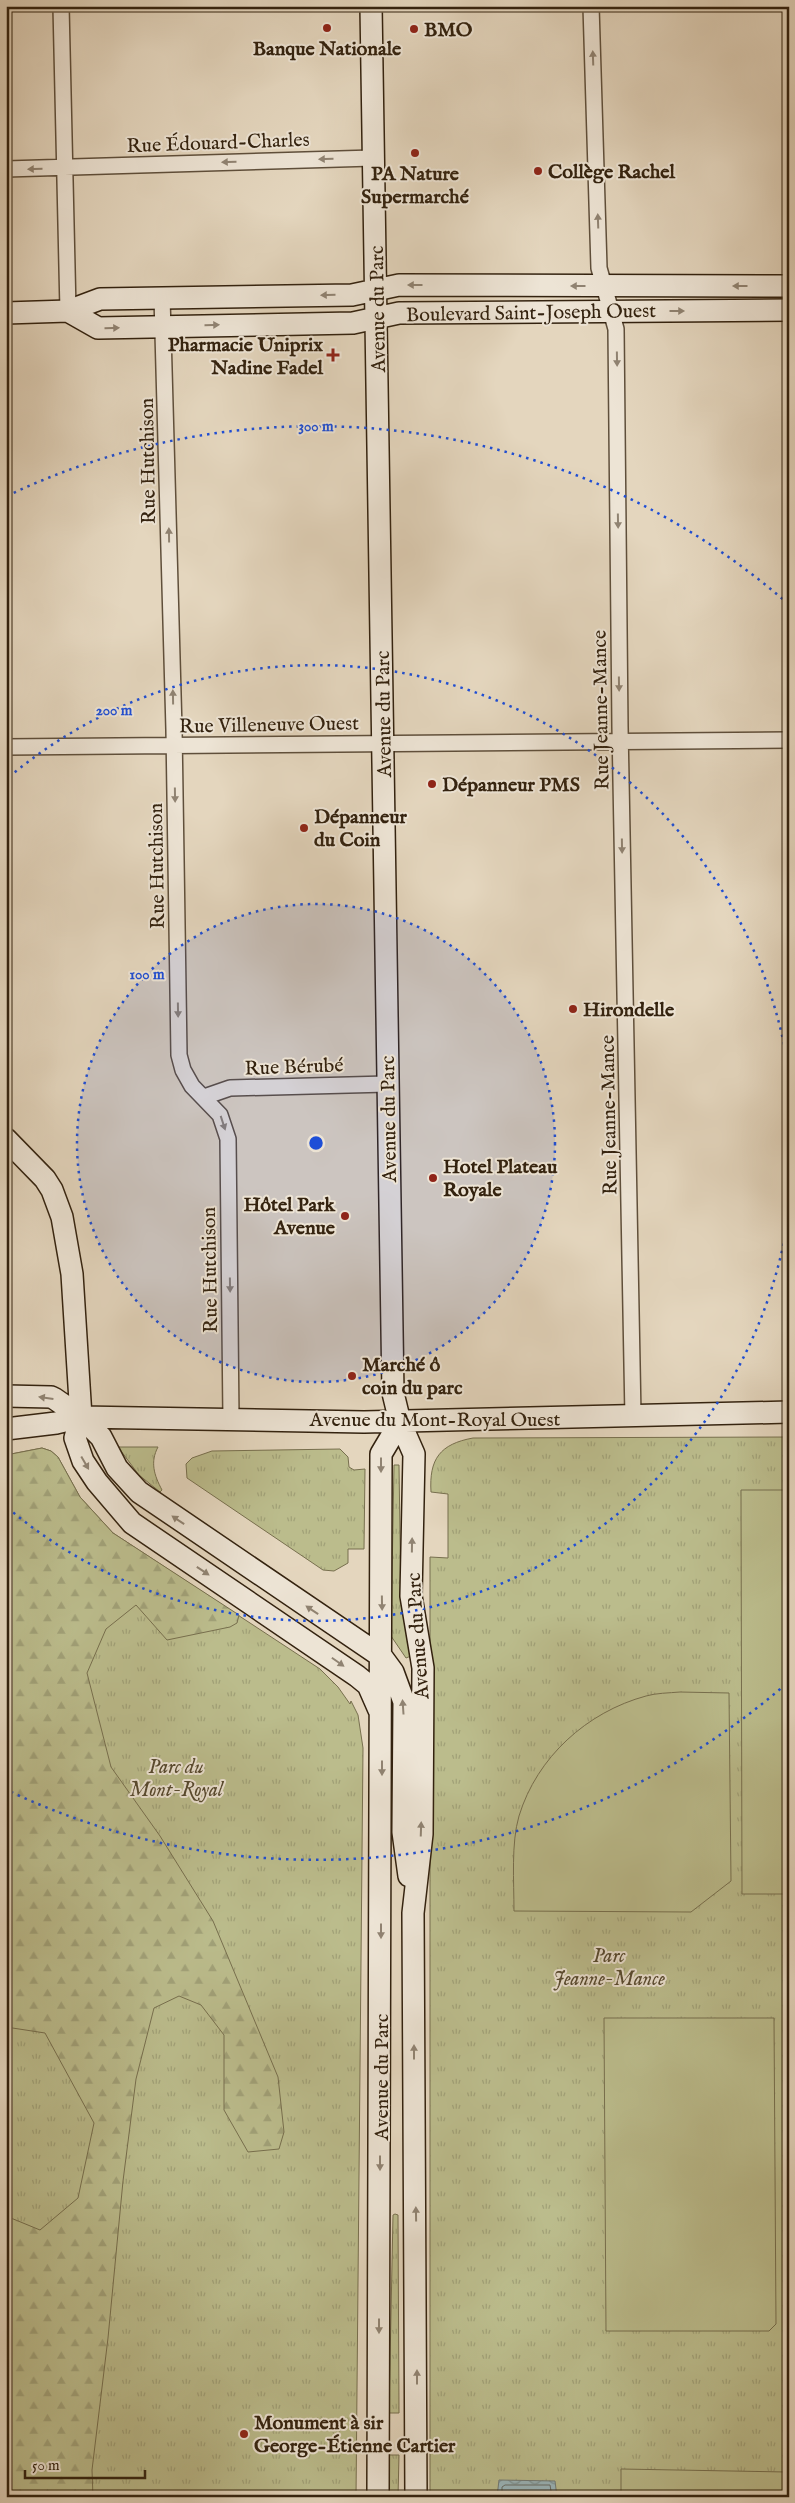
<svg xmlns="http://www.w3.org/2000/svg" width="795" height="2503" font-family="'IM FELL English',serif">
<defs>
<pattern id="grass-tufts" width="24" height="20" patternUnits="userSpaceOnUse" patternTransform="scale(1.25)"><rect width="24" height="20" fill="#bbbc8c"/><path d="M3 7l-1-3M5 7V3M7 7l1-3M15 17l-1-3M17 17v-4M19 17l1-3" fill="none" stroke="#a1a178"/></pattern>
<pattern id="forest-firs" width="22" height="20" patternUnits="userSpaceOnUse" patternTransform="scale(1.25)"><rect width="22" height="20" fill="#bbbc8c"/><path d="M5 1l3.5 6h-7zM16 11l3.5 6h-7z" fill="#a1a178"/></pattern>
<pattern id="water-waves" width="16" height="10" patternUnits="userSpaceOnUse" patternTransform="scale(1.25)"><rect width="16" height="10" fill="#9ab6bc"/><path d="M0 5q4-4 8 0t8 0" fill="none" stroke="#7e9497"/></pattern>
</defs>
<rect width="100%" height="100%" fill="#e4d6be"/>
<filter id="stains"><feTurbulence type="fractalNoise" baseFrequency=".004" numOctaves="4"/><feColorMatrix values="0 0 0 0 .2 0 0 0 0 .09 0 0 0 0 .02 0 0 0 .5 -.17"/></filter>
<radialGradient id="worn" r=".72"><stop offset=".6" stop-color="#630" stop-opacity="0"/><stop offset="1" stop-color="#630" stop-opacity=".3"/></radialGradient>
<path fill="url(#grass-tufts)" stroke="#776f4e" d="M789 1437V2497H430V1557L448 1558V1494L431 1492C429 1459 440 1444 473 1438Z
M118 1447H158C150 1462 154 1475 162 1490L160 1492 139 1475Z
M42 1448 51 1451 58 1457 80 1497 113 1533 320 1669 338 1687 350 1704 351 1701 358 1715 363 1748 356 2497H6V1455Z
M340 1449 348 1457 349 1467 354 1470 365 1469 364 1549H348V1563L334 1571 323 1570 187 1478 186 1464 192 1458 212 1451Z
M394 1465H399L401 1603 411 1656 406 1658 391 1636Z
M395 2214 398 2215 399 2413H389L393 2215Z
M389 2455H399L398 2497H389Z"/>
<path fill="url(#forest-firs)" stroke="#776f4e" d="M42 1448 51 1451 58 1457 80 1497 113 1533 239 1615 237 1623 230 1627 167 1640 136 1605 106 1629 87 1673 111 1767 160 1836 213 1921 278 2077 284 2132 279 2149 248 2152 224 2110V2035L201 2005 179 1996 154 2008 136 2079 123 2181 108 2338 92 2470 93 2497H6V2216L40 2230 78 2198 94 2123 45 2033 6 2027V1455Z"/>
<path fill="#bbbc8c" stroke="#776f4e" d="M741 1490H789V1894H742Z
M680 1692 729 1693 731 1881 691 1912 514 1911C514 1882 511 1843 519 1816 537 1757 587 1712 646 1696 656 1693 669 1693 680 1692Z
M604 2018H774L776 2324 769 2331H606Z
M621 2469 786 2472 785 2497H621Z"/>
<path fill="url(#water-waves)" stroke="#717b77" d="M499 2480 555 2481 557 2497H497Z"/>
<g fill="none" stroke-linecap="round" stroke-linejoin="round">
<path stroke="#666c66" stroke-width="1" d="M502 2497V2487L505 2485H550L552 2497"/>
<g stroke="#5f4f3b" stroke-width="18">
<path id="street" d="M61 6 68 311
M591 6 599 268 616 329 620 727 633 1417
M6 169 373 158
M162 297 174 730 179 1055 183 1070 192 1086 220 1115 228 1139 231 1419
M6 747 789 740
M204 1097 230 1088 387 1084"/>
</g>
<g stroke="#33220f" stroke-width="24">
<path id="secondary" d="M371 6 393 1393 400 1422 414 1454 411 1596 423 1668 422 1834 413 1913 416 2497
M68 311 98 328 353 323 399 313 789 310
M6 313 68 311 100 299 352 295 399 285 789 286
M6 1139 45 1179 52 1190 62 1217 72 1274 81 1417 75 1438 83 1461 97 1482 132 1523 357 1676 368 1685 379 1710
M6 1396 51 1397 55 1399 81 1417 101 1437 117 1468 139 1492 382 1657 393 1672 404 1702 403 1832 409 1876
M6 1429 56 1423 81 1417 364 1422 789 1412
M378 2497 381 1454 400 1422"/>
</g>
<use href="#street" stroke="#ede4d5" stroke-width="15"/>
<use href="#secondary" stroke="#ede4d5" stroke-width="21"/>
</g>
<defs><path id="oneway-solid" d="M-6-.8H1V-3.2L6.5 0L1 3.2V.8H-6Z" transform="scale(1.25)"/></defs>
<g fill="#908372">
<use href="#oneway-solid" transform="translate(593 58) rotate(-92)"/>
<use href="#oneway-solid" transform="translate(326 159) rotate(179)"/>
<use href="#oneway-solid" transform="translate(229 162) rotate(178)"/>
<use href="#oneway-solid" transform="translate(35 169) rotate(179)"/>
<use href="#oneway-solid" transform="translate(598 221) rotate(-92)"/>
<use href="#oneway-solid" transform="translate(415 285) rotate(-180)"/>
<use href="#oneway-solid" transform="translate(578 286) rotate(-180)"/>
<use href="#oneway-solid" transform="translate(740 286) rotate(180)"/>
<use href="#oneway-solid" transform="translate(328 295) rotate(179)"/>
<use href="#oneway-solid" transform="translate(677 311)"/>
<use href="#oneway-solid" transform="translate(212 325) rotate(-1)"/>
<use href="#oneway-solid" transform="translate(112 328) rotate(-2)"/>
<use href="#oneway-solid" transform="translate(617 359) rotate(89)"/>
<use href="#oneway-solid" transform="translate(618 521) rotate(89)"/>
<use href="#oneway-solid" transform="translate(169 535) rotate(-91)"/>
<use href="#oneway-solid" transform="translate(619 684) rotate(89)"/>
<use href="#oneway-solid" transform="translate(173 697) rotate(-91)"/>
<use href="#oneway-solid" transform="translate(175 795) rotate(89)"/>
<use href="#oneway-solid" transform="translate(622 846) rotate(89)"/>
<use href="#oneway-solid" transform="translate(178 1010) rotate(89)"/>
<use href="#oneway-solid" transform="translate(223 1123) rotate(72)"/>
<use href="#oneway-solid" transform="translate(230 1285) rotate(89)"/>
<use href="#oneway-solid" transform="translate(46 1398) rotate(-172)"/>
<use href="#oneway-solid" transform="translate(85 1463) rotate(60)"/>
<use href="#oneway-solid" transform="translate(381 1465) rotate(90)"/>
<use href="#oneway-solid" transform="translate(178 1520) rotate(-146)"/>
<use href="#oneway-solid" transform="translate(412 1545) rotate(-89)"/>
<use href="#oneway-solid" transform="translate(203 1571) rotate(34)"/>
<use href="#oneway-solid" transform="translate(382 1603) rotate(89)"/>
<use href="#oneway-solid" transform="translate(312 1610) rotate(-146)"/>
<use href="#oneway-solid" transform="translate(338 1662) rotate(35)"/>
<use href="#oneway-solid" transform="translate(403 1707) rotate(-94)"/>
<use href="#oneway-solid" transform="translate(382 1768) rotate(90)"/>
<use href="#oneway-solid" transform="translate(421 1829) rotate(-88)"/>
<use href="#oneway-solid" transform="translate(381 1931) rotate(90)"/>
<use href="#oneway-solid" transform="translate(414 2052) rotate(-90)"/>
<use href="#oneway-solid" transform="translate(380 2163) rotate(90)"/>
<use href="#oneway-solid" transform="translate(416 2214) rotate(-91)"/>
<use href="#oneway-solid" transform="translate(379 2326) rotate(90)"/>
<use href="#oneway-solid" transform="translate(417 2377) rotate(-90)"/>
</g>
<circle cx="316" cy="1143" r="239" fill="#1d4ed8" fill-opacity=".12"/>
<g fill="none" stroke="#1d4ed8" stroke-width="2.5" stroke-dasharray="2.5 5">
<circle cx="316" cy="1143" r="239"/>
<path d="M789 1214A478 478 0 0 1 9 1509M9 777A478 478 0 0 1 789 1072"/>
<path d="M786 1684A717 717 0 0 1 7 1790M7 496A717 717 0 0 1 786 602"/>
</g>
<g fill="#8f2418" stroke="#ede4d5" stroke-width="2">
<circle cx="327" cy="28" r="5"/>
<circle cx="414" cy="29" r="5"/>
<circle cx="415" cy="153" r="5"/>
<circle cx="538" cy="171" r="5"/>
<path d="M330.5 347.5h5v5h5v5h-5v5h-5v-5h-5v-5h5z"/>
<circle cx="432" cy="784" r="5"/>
<circle cx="304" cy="828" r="5"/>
<circle cx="573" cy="1009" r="5"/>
<circle cx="433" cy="1178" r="5"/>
<circle cx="345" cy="1216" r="5"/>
<circle cx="352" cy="1376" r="5"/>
<circle cx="244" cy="2434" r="5"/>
</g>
<g text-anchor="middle" stroke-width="4" stroke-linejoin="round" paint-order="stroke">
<g font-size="20" font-weight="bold" fill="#33220f" stroke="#ede4d5" text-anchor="start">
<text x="424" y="36">BMO</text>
<text x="327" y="55" text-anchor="middle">Banque Nationale</text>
<text x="548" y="178">Collège Rachel</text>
<text x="415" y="180" text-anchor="middle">PA Nature<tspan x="415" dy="23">Supermarché</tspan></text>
<text x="323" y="351" text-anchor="end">Pharmacie Uniprix<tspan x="323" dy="23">Nadine Fadel</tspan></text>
<text x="442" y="791">Dépanneur PMS</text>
<text x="314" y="823">Dépanneur<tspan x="314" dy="23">du Coin</tspan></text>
<text x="583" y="1016">Hirondelle</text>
<text x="443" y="1173">Hotel Plateau<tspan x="443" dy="23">Royale</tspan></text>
<text x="335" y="1211" text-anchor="end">Hôtel Park<tspan x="335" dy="23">Avenue</tspan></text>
<text x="362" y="1371">Marché ô<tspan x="362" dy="23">coin du parc</tspan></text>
<text x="254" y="2429">Monument à sir<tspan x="254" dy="23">George-Étienne Cartier</tspan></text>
</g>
<g font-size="20" fill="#33220f" stroke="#ede4d5">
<text transform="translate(218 142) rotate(-2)" y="7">Rue Édouard-Charles</text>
<text transform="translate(377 309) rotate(-91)" y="7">Avenue du Parc</text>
<text transform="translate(531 312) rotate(-1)" y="7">Boulevard Saint-Joseph Ouest</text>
<text transform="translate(147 461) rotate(-91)" y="7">Rue Hutchison</text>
<text transform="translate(600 710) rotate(-91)" y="7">Rue Jeanne-Mance</text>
<text transform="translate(383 714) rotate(-91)" y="7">Avenue du Parc</text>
<text transform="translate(269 724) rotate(-1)" y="7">Rue Villeneuve Ouest</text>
<text transform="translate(156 866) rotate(-91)" y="7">Rue Hutchison</text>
<text transform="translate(294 1066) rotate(-2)" y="7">Rue Bérubé</text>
<text transform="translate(608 1115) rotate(-91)" y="7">Rue Jeanne-Mance</text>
<text transform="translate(388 1119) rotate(-91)" y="7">Avenue du Parc</text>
<text transform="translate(209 1270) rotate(-91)" y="7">Rue Hutchison</text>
<text x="435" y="1426">Avenue du Mont-Royal Ouest</text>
<text transform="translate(417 1636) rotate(-94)" y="7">Avenue du Parc</text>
<text transform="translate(381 2077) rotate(-90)" y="7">Avenue du Parc</text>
</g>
<g font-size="20" font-style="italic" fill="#55482e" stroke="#ede4d5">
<text x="176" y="1773">Parc du<tspan x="176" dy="23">Mont-Royal</tspan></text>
<text x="609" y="1962">Parc<tspan x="609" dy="23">Jeanne-Mance</tspan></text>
</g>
</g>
<circle cx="316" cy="1143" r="8" fill="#1d4ed8" stroke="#ede4d5" stroke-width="2.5"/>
<g font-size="15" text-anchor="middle" font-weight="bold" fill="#1d4ed8" stroke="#ede4d5" stroke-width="4" stroke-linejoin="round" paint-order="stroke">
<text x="316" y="431">300 m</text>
<text x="114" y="715">200 m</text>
<text x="147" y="979">100 m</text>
</g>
<rect width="795" height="2503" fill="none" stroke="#e4d6be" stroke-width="25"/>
<rect x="8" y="8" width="780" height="2488" fill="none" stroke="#33220f" stroke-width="2.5"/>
<rect x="12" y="12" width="770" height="2478" fill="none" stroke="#33220f"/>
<path d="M25 2470v8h120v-8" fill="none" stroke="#33220f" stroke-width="2.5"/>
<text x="32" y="2470" font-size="15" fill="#33220f" stroke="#ede4d5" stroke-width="4" paint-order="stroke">50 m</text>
<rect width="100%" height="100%" filter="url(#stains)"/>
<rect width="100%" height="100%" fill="url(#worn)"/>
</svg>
